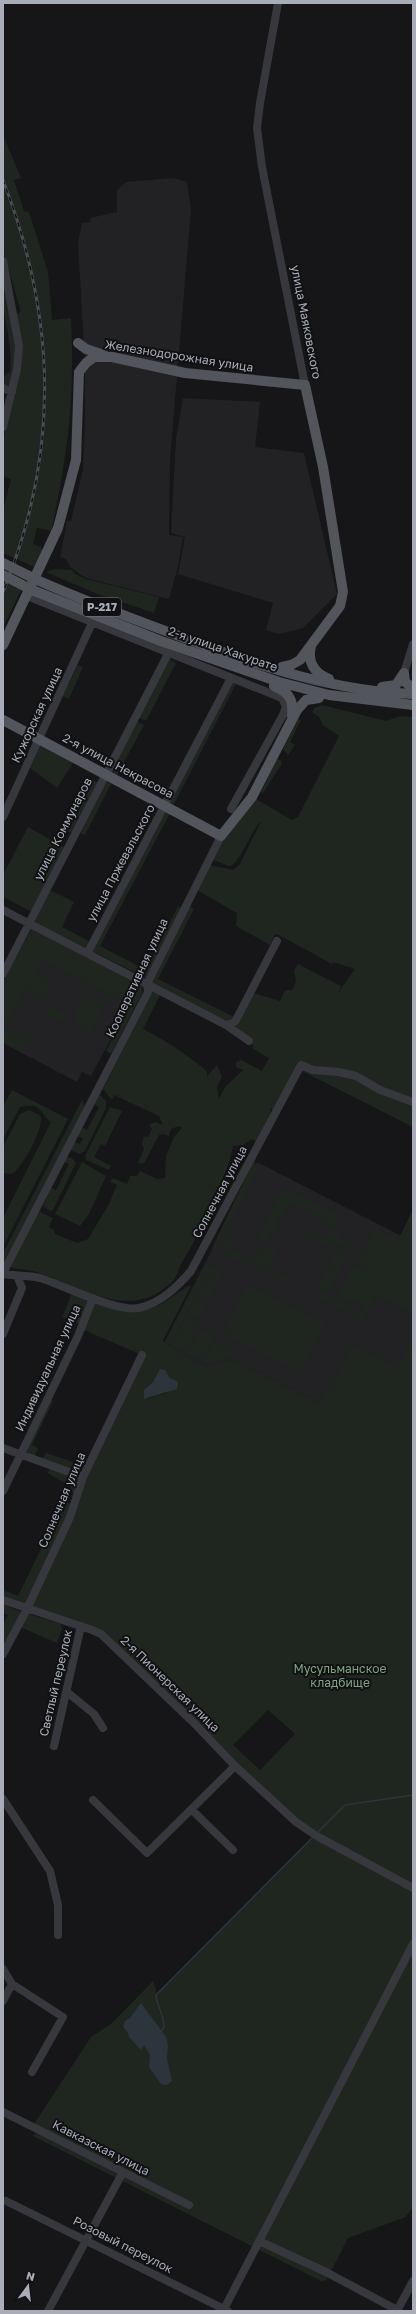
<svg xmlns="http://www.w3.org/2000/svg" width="416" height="2314" font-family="'Golos Text',sans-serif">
<rect width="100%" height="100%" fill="#161618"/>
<path fill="#222225" d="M173 178 187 182 191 209 170 459 169 535 183 537 178 566 169 599 86 578 70 567 66 559 60 557 67 521H71L83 469 85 420V362L78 243 82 223 91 222 90 218 117 212V190L126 182Z
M183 398 260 402 255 447 304 453 337 594 303 628 279 634 266 630 273 603 178 574 185 537 171 533 176 439Z
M38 955 130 1003 91 1076 82 1072 77 1082 3 1043V1022Z
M257 1162 413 1242V1446L321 1403 233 1359 207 1367 164 1343Z"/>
<path fill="#1e261f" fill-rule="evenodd" d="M3 135 21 178 14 180 24 211 29 212 48 272 52 320 71 318C75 394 68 457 51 531L37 528 33 544 41 547 43 550 34 567 3 553V510L11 479 3 476V441L17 380 20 342 17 314 21 312 3 250Z
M3 267C11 306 22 346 10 385H3V379L7 373 10 372C13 347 5 326 3 302 2 290 3 279 3 267Z
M54 569 72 570 75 574 86 579 159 597 154 613 95 593 46 572Z
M3 581 21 590 3 628Z
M168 658 176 663 146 721 137 717Z
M78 665 83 667 69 699 63 696Z
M237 682 173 806 168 804 230 683Z
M322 705 386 721 400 716 413 717V1127L298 1069 273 1112 271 1107 270 1117 256 1142 252 1139 243 1145 233 1146C227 1180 198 1236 180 1266 177 1278 172 1283 162 1290 124 1318 74 1284 36 1272 28 1269 20 1270 12 1268L10 1265 37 1213 40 1212 53 1218 49 1227 54 1230 55 1234 77 1243 88 1239 109 1204 117 1185 110 1182 113 1178 127 1184 130 1176H137L140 1171 157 1179 165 1178 166 1156 174 1137 182 1128 179 1126 171 1129 169 1136 164 1134 159 1135 145 1162 142 1164 138 1163 144 1149 142 1144 144 1136 148 1137 152 1129 149 1125 155 1122 163 1125 159 1116 114 1095 112 1100 103 1089 152 991 161 993 143 1029C169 1042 184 1053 207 1071V1076L217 1065 222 1077 217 1087 219 1099 226 1086 243 1070 236 1067V1062L241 1060 262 1071 269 1058 253 1049 252 1042 235 1028 253 993 280 1001 285 990H292L296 982 294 970 298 964 341 986 338 993 355 969 333 962 332 964 279 935 275 934 270 945 236 926 237 913 197 890 209 865 233 870 240 864 261 821C251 830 240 865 229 866L213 860 223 839 256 799 292 820 298 817 339 736 323 725 319 717 312 712 314 708Z
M298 719 301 720 290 742 295 745 288 755 283 749Z
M136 721 144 725 117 775 109 771Z
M40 745 73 763 57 788 30 768Z
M277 759 282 761 281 765 263 793 261 792Z
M93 780 98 782 72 833 67 831Z
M105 781 111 784 85 835 78 832Z
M163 811 170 813 100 946 146 970 178 906 183 909 146 977H144L92 951Z
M28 827 65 848 32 912 3 897V875Z
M50 890 74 902 62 927 91 942 86 948 33 922Z
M188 906 194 909 158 979 236 1018 229 1022 149 983Z
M32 928 141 986 142 993 111 1054 106 1051 130 1006 42 960 36 972 49 979 47 985 50 987 45 999 25 989 4 1028 21 1039 25 1033 29 1035V1041L23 1049H18L3 1041V982Z
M84 996 103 1006 90 1031 74 1021V1014Z
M50 1006 69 1016 65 1023 46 1014Z
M12 1090 68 1119 3 1247V1218L51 1122C39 1114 43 1102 20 1107L3 1139V1106Z
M99 1094 106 1101V1108L85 1151 79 1154 71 1150 74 1142 80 1144 83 1138 77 1136 82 1127 87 1130 99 1107 94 1104Z
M82 1100 85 1106 4 1262 3 1253Z
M110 1107 122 1111 105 1146 101 1144 94 1157 111 1166 109 1170 86 1160 85 1156Z
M29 1110 40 1115C46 1125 22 1169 12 1174L3 1173V1147L20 1114Z
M67 1157 72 1158 76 1163 53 1210 50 1211 43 1206 51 1188 56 1190 69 1164 64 1162Z
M254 1160 257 1169 217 1247 212 1250V1248Z
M82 1162 106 1176 89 1214 80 1226 55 1214Z
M283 1189 289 1190 338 1215 334 1228 338 1230V1236L362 1251 374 1228 399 1238 413 1209V1314L376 1296 363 1319 349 1314 351 1309 359 1314 363 1305 352 1299 350 1303 336 1296 343 1282 346 1283 349 1277 346 1275 351 1266 362 1269 363 1266 359 1261 361 1254 336 1242 325 1266 323 1265 332 1248 306 1234 308 1230 326 1239 332 1227 290 1204 281 1219 277 1218 276 1222 279 1223 278 1227 274 1226V1235L271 1234 269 1237 272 1239 270 1243 257 1237Z
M230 1233 236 1234 229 1249 244 1256 240 1260C234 1260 223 1255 220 1249L225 1238Z
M269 1246 277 1250 265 1274 244 1262Z
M339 1248 345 1249 348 1253 329 1292 319 1287Z
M206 1263 222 1271 218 1280 206 1275 171 1345 166 1343Z
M270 1268 295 1281 292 1287 267 1275Z
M207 1276 217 1281 208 1298 198 1293Z
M248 1285 326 1324 301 1372 223 1333Z
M188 1286H191L163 1340 164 1343 207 1367 233 1359 321 1403 352 1344 398 1367 413 1338V2206L406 2217 348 2238 326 2281 324 2280 323 2282 33 2136 39 2127 34 2124 91 2037 111 2024 153 1981 157 1994 315 1835 296 1822 101 1634 27 1609 83 1477 142 1355 84 1330 95 1300 136 1313 160 1305ZM165 1370 170 1378 167 1393 145 1399 144 1390ZM268 1710 295 1734 260 1770 233 1745Z
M317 1290 349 1306 346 1312 317 1298Z
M72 1293 86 1298 89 1302 81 1325 62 1317Z
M197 1296 207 1300 198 1318 188 1313Z
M187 1316 201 1323 186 1351 172 1345Z
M199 1330 214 1337 203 1360 188 1353Z
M214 1342 233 1352 232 1356 209 1363 204 1361Z
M48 1399 53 1401 32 1445 38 1448 34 1458 23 1451Z
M46 1453 73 1462 71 1469 42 1459Z
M51 1467 77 1477 80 1481 75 1494 70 1492 71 1486 47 1473Z
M67 1502 72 1505 27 1603 22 1605 3 1598V1590L18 1596 61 1508Z
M3 1604 22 1612 3 1649V1625L8 1615 3 1613Z
M28 1614 61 1624 62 1629 57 1643 20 1627Z"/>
<path fill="#2c353c" d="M160 1369 165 1370 170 1378 178 1382 177 1389 144 1399V1390L153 1382Z
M141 2003 166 2037 168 2045 167 2059 172 2081 167 2085 161 2084 149 2067 150 2055 144 2045 141 2050 129 2037 128 2033 123 2026 125 2021 130 2018Z"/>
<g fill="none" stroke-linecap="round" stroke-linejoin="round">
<path stroke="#2c353c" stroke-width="1.5" d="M317 1833 345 1805 413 1795
M161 2031 164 2027C164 2015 157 2006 156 1995L312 1838"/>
<path stroke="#37383d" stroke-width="8" d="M278 3 260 103 257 128 262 167 305 385
M3 261 19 346 17 369 3 427
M3 388 12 392
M27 596 282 698 286 707 283 715 231 809
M404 673 413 644
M3 817 92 623
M3 910 226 1025 249 1041
M88 952 231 678
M3 974 168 654
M226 1025 233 1023 236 1020 277 941
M3 1273 148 992 147 984 221 836
M3 1274C15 1276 28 1275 40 1278 63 1285 118 1313 139 1308 161 1303 177 1287 191 1271L301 1065 313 1070 339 1072 356 1076 380 1090 413 1102
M3 1334 22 1288 17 1276
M3 1448 83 1477
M3 1491 78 1336 93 1298
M3 1600 92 1630 101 1634 194 1723 235 1766 296 1822 315 1835 413 1888
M3 1654 27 1609 70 1517 83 1477 142 1355
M67 1692 94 1714 103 1728
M54 1746 81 1626
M3 1799 50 1871 58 1905V1935
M93 1800 147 1853 235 1766
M192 1810 233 1850
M3 1969 12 1984 63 2017 32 2072
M3 2001 12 1984
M3 2112 189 2205
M6 2201 228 2311
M259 2241 326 2272 399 2311
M48 2311 123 2172
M223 2311 413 1944
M397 2311 413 2281"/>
<path stroke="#53555c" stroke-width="10" d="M78 343 86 349 104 355
M37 580C87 602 138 621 190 640 262 667 335 691 413 694
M32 590 161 641 279 682 329 695 413 705
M3 645 58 528 76 460 79 372 86 363 94 357H112L185 373 305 385 323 467 343 592 340 606 300 660 291 665 282 667
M311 646C307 662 314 673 329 679
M274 686C289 692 294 700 292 716
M382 687 396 685 404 673 405 682 413 688
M3 720 221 836 252 797 297 710 306 700 319 698"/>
<g stroke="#4a4c52" stroke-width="3">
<path id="rail" d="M3 180C57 320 60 453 3 592"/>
</g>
<use href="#rail" stroke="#111113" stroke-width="1.5" stroke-dasharray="4.5" stroke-linecap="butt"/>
<path stroke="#53555c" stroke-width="10" d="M3 563 37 580
M3 575 32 590"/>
</g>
<g text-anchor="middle" stroke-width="4" stroke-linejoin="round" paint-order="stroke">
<rect fill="#111113" stroke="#7b7e86" stroke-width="1" x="83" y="598" width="38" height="18" rx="3"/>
<g font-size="11" font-weight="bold" fill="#a8adb8">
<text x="102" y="611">Р-217</text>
</g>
<g font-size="12" fill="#a8adb8" stroke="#111113">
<text transform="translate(306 322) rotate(79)" y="4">улица Маяковского</text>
<text transform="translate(179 356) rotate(9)" y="4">Железнодорожная улица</text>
<text transform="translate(223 649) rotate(19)" y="4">2-я улица Хакурате</text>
<text transform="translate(37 715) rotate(-65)" y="4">Кужорская улица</text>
<text transform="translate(118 766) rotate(28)" y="4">2-я улица Некрасова</text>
<text transform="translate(63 829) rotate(-63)" y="4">улица Коммунаров</text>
<text transform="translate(121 863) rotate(-62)" y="4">улица Пржевальского</text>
<text transform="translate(137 978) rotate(-65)" y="4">Кооперативная улица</text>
<text transform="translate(220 1192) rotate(-62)" y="4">Солнечная улица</text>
<text transform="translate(48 1368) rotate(-65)" y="4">Индивидуальная улица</text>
<text transform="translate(62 1500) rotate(-67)" y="4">Солнечная улица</text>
<text transform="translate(56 1683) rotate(-77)" y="4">Светлый переулок</text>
<text transform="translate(170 1684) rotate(44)" y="4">2-я Пионерская улица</text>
<text transform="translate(101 2148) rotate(27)" y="4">Кавказcкая улица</text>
<text transform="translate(123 2245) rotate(27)" y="4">Розовый переулок</text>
</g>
<g font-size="12" fill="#7fa381" stroke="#111113">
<text x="340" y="1673">Мусульманское<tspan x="340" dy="14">кладбище</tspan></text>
</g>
</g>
<rect width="416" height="2314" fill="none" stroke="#a8adb8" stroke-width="8"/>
<g transform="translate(28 2286) rotate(15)" stroke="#111113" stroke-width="3" paint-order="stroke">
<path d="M0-3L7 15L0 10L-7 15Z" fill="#a8adb8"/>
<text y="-6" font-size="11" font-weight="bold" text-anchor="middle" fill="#a8adb8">N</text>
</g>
</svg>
